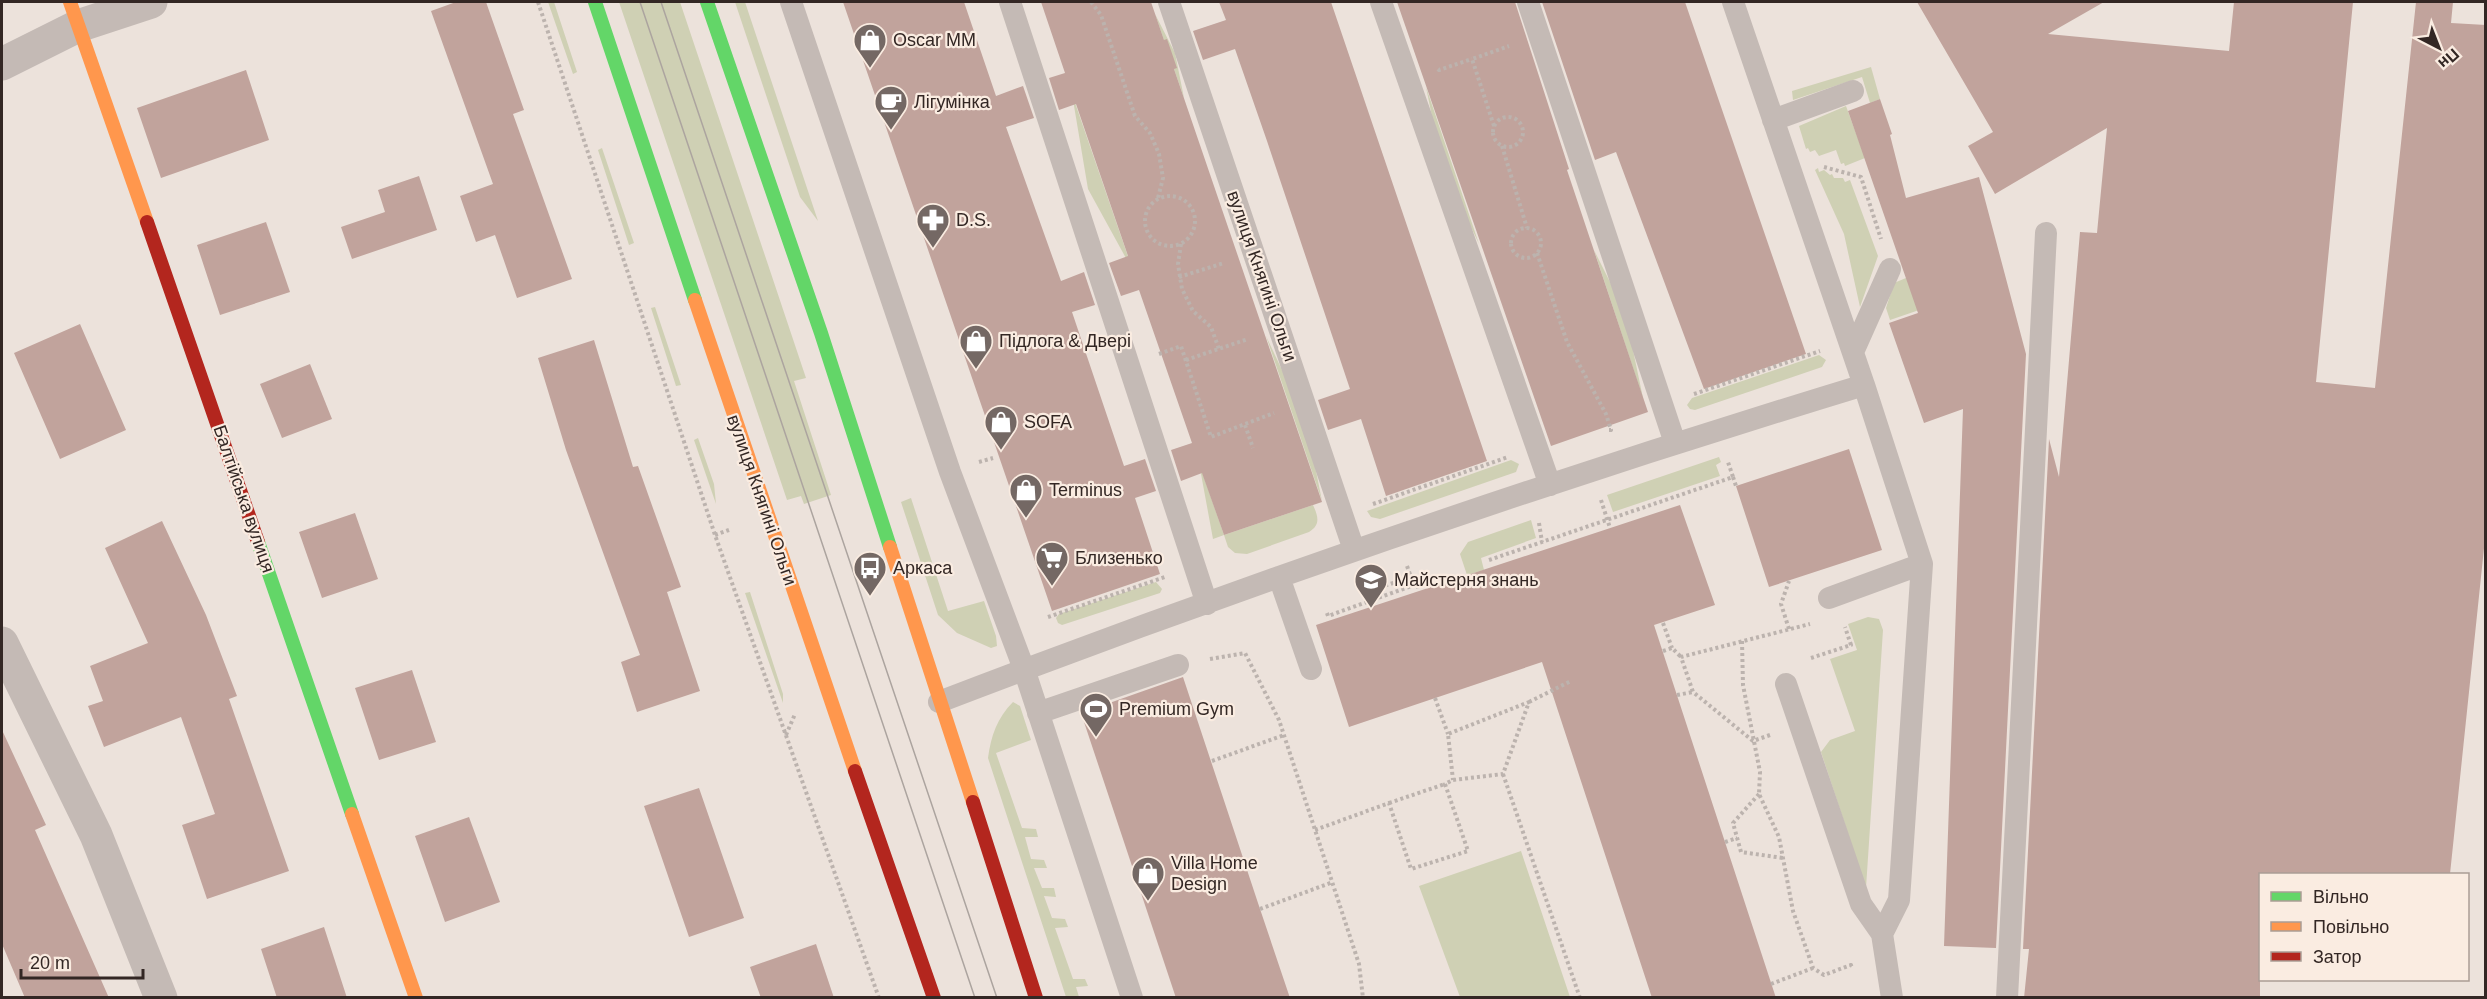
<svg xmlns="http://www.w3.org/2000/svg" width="2487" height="999" font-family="Arial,sans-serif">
<rect width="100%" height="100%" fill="#ece2db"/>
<path fill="#cfd0b4" d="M548 2H554L577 72 573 74Z
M619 2H680L806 378 794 381 831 495 804 504 801 496 787 500Z
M735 2H745L818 221 800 197Z
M1155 14 1175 53 1184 98Z
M1871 67 1880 99 1870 103 1862 77 1793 100 1792 91Z
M1426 87 1479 244 1442 166Z
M1072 94 1133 271 1088 189Z
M1846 106 1865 158 1845 166 1844 163 1841 164 1836 150 1819 156 1815 150 1810 152 1808 148 1806 149 1799 126Z
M602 148 634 243 629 245 598 150Z
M1818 168 1819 172 1824 170 1830 175 1832 174 1834 178H1843L1845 182 1850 180 1878 256 1860 307 1844 234 1815 170Z
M1594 250 1625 312 1643 398Z
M1906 278 1925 308 1890 320 1886 308 1894 283Z
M655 307 681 385 676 386 651 308Z
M1266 336 1306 421 1322 501Z
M1819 355 1826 360 1822 367 1695 410 1690 409 1687 405 1692 398Z
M698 438 714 484 716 504 694 440Z
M1719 457 1721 462 1716 465 1720 476 1613 512 1607 495Z
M1511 460 1519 464 1516 472 1380 519 1371 517 1367 511Z
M1199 463 1224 535 1313 505C1318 516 1321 525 1309 532L1247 554 1235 553 1228 547 1224 535 1213 539Z
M911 498 948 611 984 601 996 636 997 646 991 648 957 633 938 615 901 502Z
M1531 520 1536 538 1481 558 1484 570 1467 575 1460 554 1468 542Z
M1156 582 1162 589 1160 593 1062 625 1058 623 1056 618 1059 614Z
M750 592 783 694V703L745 593Z
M1868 617 1879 619 1883 630 1866 888 1821 752 1830 740 1855 731 1830 659 1857 650 1848 624Z
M1013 702 1020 706 1031 740 996 753 1022 828 1036 829 1038 837H1025L1031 859 1044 860 1047 868H1034L1042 888H1054L1056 897 1044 896 1052 918 1065 919 1068 927 1055 928 1073 979H1085L1088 986 1076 987 1079 997H1066L988 758C991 736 997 718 1013 702Z
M1521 851 1570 997H1460L1419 886Z"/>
<path fill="#c1a39c" d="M456 2H486L524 110 513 114 572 279 517 298 495 235 476 242 460 196 493 184 431 11Z
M843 2H964L996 96 1023 86 1034 118 1006 127 1061 281 1084 272 1095 305 1072 312 1124 466 1145 459 1156 491 1135 498 1160 574 1052 611Z
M1041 2H1151L1164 40 1167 39 1177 68 1174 69 1322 502 1224 535 1202 473 1181 481 1171 450 1192 443 1139 290 1121 296 1109 263 1128 256 1076 104 1059 110 1049 78 1065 73Z
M1219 2H1331L1487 461 1386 496 1361 419 1328 430 1318 400 1350 389 1267 141 1235 49 1203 60 1193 31 1226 20Z
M1397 2H1515L1569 169 1567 170 1648 412 1551 446Z
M1542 2H1685L1806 354 1704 389 1616 152 1595 160Z
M1917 2H2104L2048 34 2229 51 2234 2H2353L2316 382 2375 388 2416 2H2453L2451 23 2486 25V529L2450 874H2260V998H2024L2029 949H2023L2049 439 2059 477 2080 232 2097 233 2107 128 1995 194 1968 146 1993 132Z
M246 70 269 140 161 178 137 108Z
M1880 99 1892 134 1890 135 1906 198 1979 177 2026 354 1996 948 1944 946 1963 409 1924 423 1889 323 1918 313 1848 111Z
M419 176 437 230 352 259 341 227 385 212 378 190Z
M266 222 290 292 220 315 197 245Z
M80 324 126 430 60 459 14 353Z
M594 340 633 467 638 466 681 587 667 592 700 691 637 712 621 662 640 655 566 450 538 358Z
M310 364 332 419 282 438 260 384Z
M1849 449 1882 550 1769 587 1736 486Z
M1680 505 1715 605 1654 625 1776 998H1652L1542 662 1349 727 1316 625Z
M355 513 378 579 322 598 299 532Z
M162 521 206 615 237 696 229 699 289 871 207 899 182 825 215 814 181 717 104 747 88 706 103 701 90 666 148 643 105 548Z
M412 670 436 742 379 760 355 688Z
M1183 677 1260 909 1290 998H1176L1081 713Z
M2 730 46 825 35 830 109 998H25L2 944Z
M699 788 744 918 689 937 644 806Z
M469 817 500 902 445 922 415 836Z
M324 927 347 998H277L261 949Z
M816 944 834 998H761L750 967Z"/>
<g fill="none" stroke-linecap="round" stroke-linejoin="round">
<path stroke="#bcb3ae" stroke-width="4" stroke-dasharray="3 3" stroke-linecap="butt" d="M538 2 715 535 879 998
M1091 2 1101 15 1135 116 1150 133 1159 154 1163 178 1158 198
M1438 69 1439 70 1472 59
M1493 132a15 15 0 1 1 30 0a15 15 0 1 1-30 0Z
M1494 126 1472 59 1509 46
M1502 146 1527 228
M1824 167 1861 177 1881 239
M1145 221a25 25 0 1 1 50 0a25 25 0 1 1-50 0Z
M1511 243a15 15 0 1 1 30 0a15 15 0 1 1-30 0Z
M1181 244 1178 264 1182 289 1193 311 1211 327 1219 349
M1537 253 1567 342 1606 414 1611 430H1609
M1179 277 1224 263
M1159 354 1181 346 1211 437 1274 413
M1186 360 1248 339
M1694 394 1820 351
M1245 425 1253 448
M979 462 993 458
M1733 477 1736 486
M1601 500 1610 528
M1373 504 1508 457
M1539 523 1542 542
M715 535 729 530
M1489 560 1733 477 1728 462
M1407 566 1411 577 1375 589 1378 598 1417 584 1419 591
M1327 613 1328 616 1378 598
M1048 617 1165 577
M1663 623 1672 648
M1789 629 1781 604 1789 581
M1742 641 1743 685 1760 772 1759 794 1779 837 1793 911 1813 968 1824 975 1851 965 1852 969
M1663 651 1672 648 1681 657
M1811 658 1851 645 1845 627
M1210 659 1245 653 1279 720 1359 964 1363 998
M1677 695 1693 692
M1435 698 1448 734
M1529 702 1571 681
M786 735 795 714
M1770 735 1753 741 1693 692 1681 657 1810 624
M1212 761 1284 735
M1503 774 1580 998
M1759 794 1733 823 1741 852 1783 858
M1389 803 1445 784
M1315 830 1389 803 1411 869 1468 851 1445 784 1453 780 1503 774 1529 702 1448 734 1453 780
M1725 842 1737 838
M1260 909 1333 882
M1771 984 1813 968"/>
<path stroke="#c4bab5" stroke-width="22" d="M791 2 950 472 1024 669 1132 998
M1010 2 1207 604
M1169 2 1354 550
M1381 2 1550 485
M1528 2 1675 443
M1773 120 1853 91
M1853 352 1890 269
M1279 577 1311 669
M1829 598 1922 564 1864 385
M1786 684 1861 904 1882 934 1899 900 1922 564
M939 702C1244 585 1552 480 1864 385L1733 2
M1038 713 1178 665
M1882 934 1892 998
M2007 998 2046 233"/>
<path stroke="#c4bab5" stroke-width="33" d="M2 64 78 26 151 2
M2 643 96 835 161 998"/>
<path stroke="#63d668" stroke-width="14" d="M595 2 695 300
M707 2 821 333 890 547
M258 542 352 814"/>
<path stroke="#ff974d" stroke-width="14" d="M70 2 147 222
M695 300 855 771
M890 547 973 802
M352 814 416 998"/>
<path stroke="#b3261e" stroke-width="14" d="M147 222 258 542
M855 771 934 998
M973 802 1036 998"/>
<path stroke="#aca49f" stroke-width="1.5" d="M640 2 975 998
M661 2 997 998"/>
</g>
<defs>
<g id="shop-pin" transform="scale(1.725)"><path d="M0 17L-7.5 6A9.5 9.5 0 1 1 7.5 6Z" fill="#746864" stroke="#faece1"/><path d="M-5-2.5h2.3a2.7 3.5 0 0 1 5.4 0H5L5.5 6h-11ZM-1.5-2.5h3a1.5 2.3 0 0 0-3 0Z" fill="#fff"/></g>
<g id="cafe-pin" transform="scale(1.725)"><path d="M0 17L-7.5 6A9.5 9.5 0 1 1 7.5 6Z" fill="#746864" stroke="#faece1"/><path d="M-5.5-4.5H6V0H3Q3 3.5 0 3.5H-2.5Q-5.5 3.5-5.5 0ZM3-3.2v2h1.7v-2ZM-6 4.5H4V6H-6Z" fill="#fff"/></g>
<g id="pharmacy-pin" transform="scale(1.725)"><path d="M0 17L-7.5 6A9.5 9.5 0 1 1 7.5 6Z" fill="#746864" stroke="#faece1"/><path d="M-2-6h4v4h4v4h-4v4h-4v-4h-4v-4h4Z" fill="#fff"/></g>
<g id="supermarket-pin" transform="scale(1.725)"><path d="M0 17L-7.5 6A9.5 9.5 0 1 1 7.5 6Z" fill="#746864" stroke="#faece1"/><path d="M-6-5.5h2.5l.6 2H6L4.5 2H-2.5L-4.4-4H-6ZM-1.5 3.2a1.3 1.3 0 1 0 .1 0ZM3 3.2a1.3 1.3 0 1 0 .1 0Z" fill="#fff"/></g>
<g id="bus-pin" transform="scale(1.725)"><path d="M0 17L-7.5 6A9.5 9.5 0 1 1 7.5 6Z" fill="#746864" stroke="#faece1"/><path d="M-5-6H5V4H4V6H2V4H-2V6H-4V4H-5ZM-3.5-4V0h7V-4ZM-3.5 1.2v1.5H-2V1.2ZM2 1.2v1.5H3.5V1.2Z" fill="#fff"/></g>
<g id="school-pin" transform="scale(1.725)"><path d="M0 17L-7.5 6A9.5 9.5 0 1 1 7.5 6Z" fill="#746864" stroke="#faece1"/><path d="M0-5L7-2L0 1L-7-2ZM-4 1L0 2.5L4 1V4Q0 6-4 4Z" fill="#fff"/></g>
<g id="stadium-pin" transform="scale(1.725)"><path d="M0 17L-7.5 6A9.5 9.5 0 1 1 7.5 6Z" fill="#746864" stroke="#faece1"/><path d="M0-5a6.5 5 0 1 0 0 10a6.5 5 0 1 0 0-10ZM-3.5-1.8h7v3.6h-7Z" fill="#fff"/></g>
</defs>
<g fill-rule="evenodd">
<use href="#shop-pin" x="870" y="40"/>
<use href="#cafe-pin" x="891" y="102"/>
<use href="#pharmacy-pin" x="933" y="220"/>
<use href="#shop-pin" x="976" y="341"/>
<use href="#shop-pin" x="1001" y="422"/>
<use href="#shop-pin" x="1026" y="490"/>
<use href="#supermarket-pin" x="1052" y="558"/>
<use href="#bus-pin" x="870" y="568"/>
<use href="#school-pin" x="1371" y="580"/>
<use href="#stadium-pin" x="1096" y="709"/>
<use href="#shop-pin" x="1148" y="873"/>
</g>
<g text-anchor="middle" stroke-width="4.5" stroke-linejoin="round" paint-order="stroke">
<g font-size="18" fill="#332724" stroke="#faece1" text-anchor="start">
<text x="893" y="46">Oscar MM</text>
<text x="914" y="108">Лігумінка</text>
<text x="956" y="226">D.S.</text>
<text x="999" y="347">Підлога &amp; Двері</text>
<text x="1024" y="428">SOFA</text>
<text x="1049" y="496">Terminus</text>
<text x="1075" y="564">Близенько</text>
<text x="893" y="574">Аркаса</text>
<text x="1394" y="586">Майстерня знань</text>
<text x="1119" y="715">Premium Gym</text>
<text x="1171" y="869">Villa Home<tspan x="1171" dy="21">Design</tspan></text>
</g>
<g font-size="18" fill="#332724" stroke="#faece1">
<text transform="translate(1262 276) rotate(71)" y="6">вулиця Княгині Ольги</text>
<text transform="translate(244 499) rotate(71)" y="6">Балтійська вулиця</text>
<text transform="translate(762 500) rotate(71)" y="6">вулиця Княгині Ольги</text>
</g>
</g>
<rect width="2487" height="999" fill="none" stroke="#332724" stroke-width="6"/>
<rect x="2259" y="873" width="210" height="108" fill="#faece1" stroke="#aa9d95" stroke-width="1.5"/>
<rect x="2271" y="892" width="30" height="9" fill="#63d668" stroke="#aa9d95" stroke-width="1.5"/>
<text x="2313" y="903" font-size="18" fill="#332724">Вільно</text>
<rect x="2271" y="922" width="30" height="9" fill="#ff974d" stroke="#aa9d95" stroke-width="1.5"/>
<text x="2313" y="933" font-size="18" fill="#332724">Повільно</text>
<rect x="2271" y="952" width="30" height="9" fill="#b3261e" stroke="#aa9d95" stroke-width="1.5"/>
<text x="2313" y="963" font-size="18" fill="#332724">Затор</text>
<g transform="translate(2439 48) rotate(138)" stroke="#faece1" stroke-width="4.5" paint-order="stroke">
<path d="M0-4.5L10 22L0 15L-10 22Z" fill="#332724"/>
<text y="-9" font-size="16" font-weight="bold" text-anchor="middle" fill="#332724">Пн</text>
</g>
<path d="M21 969v9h122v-9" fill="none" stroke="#332724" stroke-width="3"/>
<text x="30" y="969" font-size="18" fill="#332724" stroke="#faece1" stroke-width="4.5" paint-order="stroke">20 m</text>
</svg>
